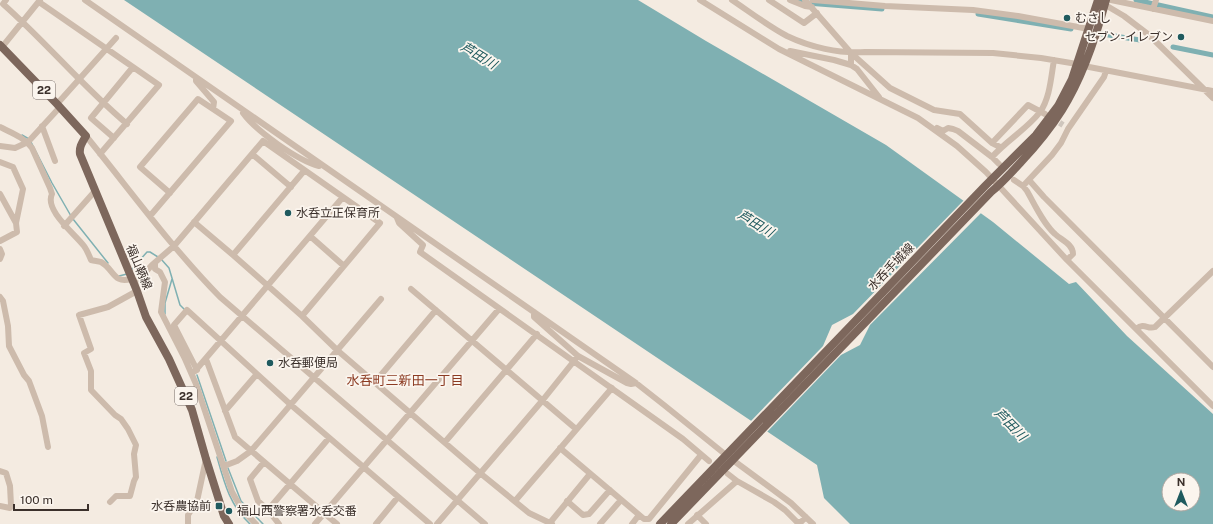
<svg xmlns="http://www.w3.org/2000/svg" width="1213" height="524" font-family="'Public Sans','Noto Sans JP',sans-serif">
<rect width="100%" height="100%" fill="#f4ebe1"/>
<path fill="#7fb0b2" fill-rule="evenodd" d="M124 0H638L706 41 886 145 993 222 1069 284 1076 282 1127 336 1213 414V524H850L824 498 817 465ZM1169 480H1193V504H1169Z"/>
<path fill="#f4ebe1" d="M965 199 982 212 870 325 860 345 841 355 766 433 750 422 823 346 832 325 853 314Z"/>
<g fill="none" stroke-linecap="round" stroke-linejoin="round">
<path stroke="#7fb0b2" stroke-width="1.5" d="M22 135 29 139
M31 142 52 183 71 216
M73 219 108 263
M161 259 169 268 180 305 184 309
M131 270 147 252H150L158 257
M119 276 127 274
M165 314V303L172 279
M197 375 226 461
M217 457C224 482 230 506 250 524
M228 468 241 501 263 524"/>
<path stroke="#7fb0b2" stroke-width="5" d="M798 0 807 3 882 9
M1136 0 1213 17
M978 14 1071 29
M1102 34 1140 40
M1173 47 1213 55"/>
<path stroke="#cfc6bd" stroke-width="6" stroke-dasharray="6 3" stroke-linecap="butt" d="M1052 118 1063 125"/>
<path stroke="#cdbbac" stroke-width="6" d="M6 0 3 4C46 42 83 87 127 124
M85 0 636 383 664 405 726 455 791 503 813 524
M700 0 779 49 918 118 957 146 986 172 1067 260 1213 406
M732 0C750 12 768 26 787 36 810 47 839 54 865 52L993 53 1041 58 1077 64
M769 0 804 23 817 13
M790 0 805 6 812 7
M805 0 851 53V65L857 69 879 97
M813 0 885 6 973 10 1018 16 1089 29
M1111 0 1213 21
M39 2 159 85 100 154
M1102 3 1124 16 1149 35 1213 98
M1153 9 1156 0
M2 47 40 0
M790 51 834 60 851 65
M851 53 890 88 934 110 960 114 992 143 1000 147
M1084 66 1213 91
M196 79V81L214 102 213 109
M57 104 116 38
M243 113C256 131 298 161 319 166
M42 126 55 161
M0 127C12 133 24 137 32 148L50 188 52 194C44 210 75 234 84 246 87 250 89 255 91 260 95 261 99 261 101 262 114 269 113 284 131 279
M937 128 943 131 948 128 953 129 958 131 992 157 999 164
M86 136C130 190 171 247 220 297L485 524
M114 138 91 118 133 67
M992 143 1028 105 1045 114
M0 146 15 148 28 142 60 107
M252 154 291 187
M992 157C1007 140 1027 129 1040 112 1050 98 1051 77 1054 60
M0 162 13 167 23 189 16 223 17 232 0 241
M304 171 233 255 302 316 337 350 480 473 529 513 552 524
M1014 180 1023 186 1027 191C1035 205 1043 223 1055 234 1061 240 1073 244 1073 254L1067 260
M1029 180 1044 197 1213 367
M1023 186 1052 155 1061 143 1068 129 1104 77 1106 71
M0 194 16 223
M150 216 231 121 198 99 140 167 170 193
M397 218 399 223 423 245 420 252 683 439 709 461
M194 222 233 255
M64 226 95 191
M310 236 344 266
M0 249 2 254 0 259
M155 264V269L160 272 165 282 161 312 185 359 196 384 232 492 243 511 256 524
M134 285 152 265 174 246 263 141 380 223 302 316
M411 289 576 429
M0 297 3 301 8 326 9 346 24 375 29 381 42 416 48 447
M534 312V317L578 356 627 383 631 384 636 383
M1136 329C1145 322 1147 330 1155 327L1213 271
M206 359 235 437 337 524
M197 370 174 325 187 310 291 405 430 524
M195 371 343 197
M375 382 436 310
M225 411 257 374
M445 442 537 334
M560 448 644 519H649L701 455
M264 462 250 479 258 501 268 510 279 524
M224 466 237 461 251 451 381 299
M0 471 6 473 10 486 11 505 10 508 0 506
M728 474 737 481
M515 501 612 388
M567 501 583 515 589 514 610 490
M110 502 116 496H130L134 481 136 477 134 454 136 445 128 429 121 419 115 415 91 390V371L84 353 91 349 79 315 108 307 137 291
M268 510 329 438
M697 515 706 524
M188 524V515L197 501 206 459
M315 524 499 309
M376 524 398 497
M437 524 542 401 578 356
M549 524 590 474
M600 524 621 500
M632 524 639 515
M688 524 737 481 774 502 785 510 797 522H801L806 517"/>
<path stroke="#7d675c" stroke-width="8" d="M0 45 57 104 86 136C82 143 79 147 80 154L137 291 146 317 169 359 192 410 206 459 224 516 229 524
M660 524 985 186 1036 135 1058 106 1072 79 1098 0
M671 524 991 192C1002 183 1011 173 1021 162 1036 146 1050 129 1062 110 1083 77 1096 37 1106 0"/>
</g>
<g fill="#1f5a5e" stroke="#fbf5ee" stroke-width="1.5">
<circle cx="1067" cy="18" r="4"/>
<circle cx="1181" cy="37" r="4"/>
<circle cx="288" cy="213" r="4"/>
<circle cx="270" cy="363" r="4"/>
<rect x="215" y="502" width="8" height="8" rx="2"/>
<circle cx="229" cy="511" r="4"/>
</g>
<g text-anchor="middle" stroke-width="3.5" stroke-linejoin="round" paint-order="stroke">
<g fill="#fbf5ee" stroke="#756b66" stroke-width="1">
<rect x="33" y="81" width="22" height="18" rx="3"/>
<rect x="175" y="387" width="22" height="18" rx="3"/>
</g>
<g font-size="11" font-weight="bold" fill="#3b302b">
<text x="44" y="94">22</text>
<text x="186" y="400">22</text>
</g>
<g font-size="12" fill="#3b302b" stroke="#fbf5ee" text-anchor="start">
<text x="1075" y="22">むさし</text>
<text x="1173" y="41" text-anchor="end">セブン-イレブン</text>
<text x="296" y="217">水呑立正保育所</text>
<text x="278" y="367">水呑郵便局</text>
<text x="211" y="510" text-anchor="end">水呑農協前</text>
<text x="237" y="515">福山西警察署水呑交番</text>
</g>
<g font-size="12" fill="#3b302b" stroke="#fbf5ee">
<text transform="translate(139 267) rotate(67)" y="4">福山鞆線</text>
<text transform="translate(891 267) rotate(-46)" y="4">水呑手城線</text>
</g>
<g font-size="13" font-style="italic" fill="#1f5a5e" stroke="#fbf5ee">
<text transform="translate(479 55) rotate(31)" y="5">芦田川</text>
<text transform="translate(756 223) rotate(31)" y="5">芦田川</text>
<text transform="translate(1011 424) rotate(45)" y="5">芦田川</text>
</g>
<g font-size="13" fill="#8c3b22" stroke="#fbf5ee">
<text x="405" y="385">水呑町三新田一丁目</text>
</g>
</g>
<g transform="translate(1181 492)"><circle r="19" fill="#fbf5ee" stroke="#aea6a0"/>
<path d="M0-3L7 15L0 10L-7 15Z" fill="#1f5a5e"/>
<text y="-6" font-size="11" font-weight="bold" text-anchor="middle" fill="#3b302b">N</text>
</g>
<path d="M14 504v6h74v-6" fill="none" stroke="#3b302b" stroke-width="2"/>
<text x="20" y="504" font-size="12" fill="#3b302b" stroke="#fbf5ee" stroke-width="3" paint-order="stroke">100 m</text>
</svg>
